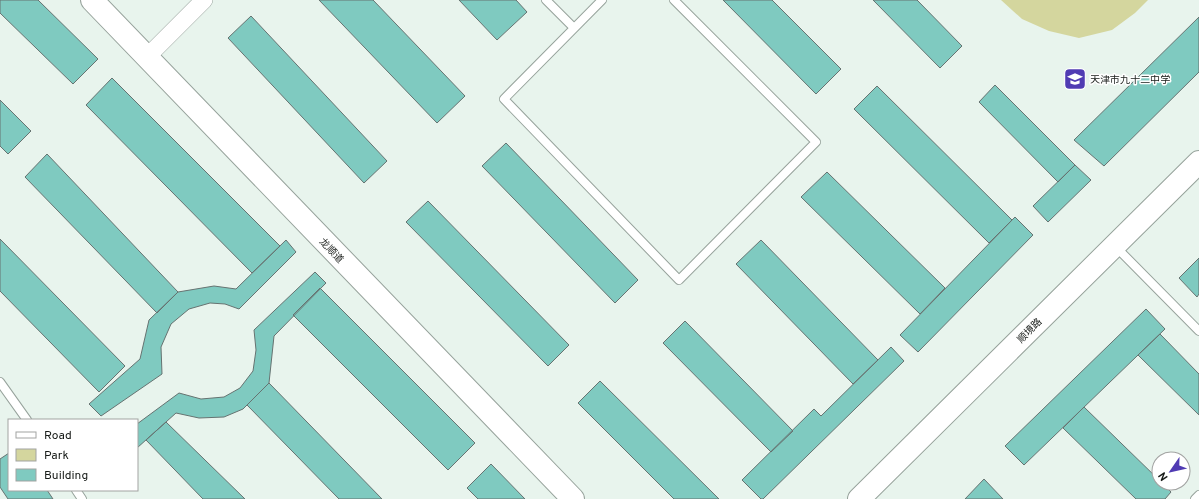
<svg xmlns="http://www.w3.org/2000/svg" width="1199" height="499" font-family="Overpass,'Noto Sans SC',sans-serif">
<rect width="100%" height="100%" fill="#e8f4ed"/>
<path fill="#d4d69e" d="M1001 0H1148L1135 13 1112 30 1079 38 1049 31 1022 19Z"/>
<path fill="#7fcac0" stroke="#667371" d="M0 0H38L98 59 73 84 0 13Z
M319 0H373L465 96 437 123Z
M459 0H516L527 12 497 40Z
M723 0H772L841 69 816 94Z
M873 0H917L962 46 940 68Z
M251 16 387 161 364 183 228 38Z
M1199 17V72L1104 166 1074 140Z
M112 78 280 246 252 273 86 105Z
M995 85 1075 165 1058 182 979 102Z
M877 86 1012 220 989 243 854 109Z
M0 100 31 131 8 154 0 146Z
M506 143 638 280 615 303 482 166Z
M47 154 178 292 157 313 25 177Z
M1075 165 1091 180 1048 222 1033 206Z
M827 172 945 288 920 314 801 197Z
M428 201 569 345 548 366 406 222Z
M1015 217 1033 235 918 352 900 335Z
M0 239 125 366 99 392 0 291Z
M286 240 296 252 239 309 225 304 210 303 189 309 171 324 161 347 162 374 101 416 89 404 140 359 149 320 178 292 214 286 236 289Z
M761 240 878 360 853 384 736 264Z
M1199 258V294L1197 297 1179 278Z
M315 272 326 283 274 336 269 383 243 409 224 417 199 418 176 413 137 448V424L179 393 201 399 224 397 240 388 253 371 256 350 254 330Z
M320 288 475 443 448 470 293 315Z
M1146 309 1165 329 1024 465 1005 446Z
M685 321 793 431 771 452 663 343Z
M1160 334 1199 374V415L1138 355Z
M891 347 904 361 763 499H761L742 480 814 409 821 416Z
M600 381 719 499H674L578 403Z
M269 383 382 499H339L247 405Z
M1084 407 1159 480V483H1162L1171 492 1165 499H1136L1063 428Z
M166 422 245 499H203L146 440Z
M9 453V490H47L53 499H8L0 487V459Z
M491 464 525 499H478L467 488Z
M984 479 1003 499H965Z"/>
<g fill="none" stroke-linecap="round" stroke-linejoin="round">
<g stroke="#96a29b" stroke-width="10">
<path id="lane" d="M546 0 574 28
M602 0 504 99 679 280 816 142 674 0
M1115 246 1199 331
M0 382 27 420
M76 490 82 499
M1195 499 1199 495"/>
</g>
<g stroke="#96a29b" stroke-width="18">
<path id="street" d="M147 57 204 0"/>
</g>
<g stroke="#96a29b" stroke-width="24">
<path id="secondary" d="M92 0 573 499
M859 499 1199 162"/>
</g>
<use href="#lane" stroke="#fff" stroke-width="8"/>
<use href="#street" stroke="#fff" stroke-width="17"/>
<use href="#secondary" stroke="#fff" stroke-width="22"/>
</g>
<defs>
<g id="school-square" transform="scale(1.15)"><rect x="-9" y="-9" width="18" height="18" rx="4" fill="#503bb3" stroke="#fff"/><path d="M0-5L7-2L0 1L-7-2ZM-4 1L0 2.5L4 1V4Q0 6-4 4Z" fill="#fff"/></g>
</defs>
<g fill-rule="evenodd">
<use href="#school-square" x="1075" y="79"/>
</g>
<g text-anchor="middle" stroke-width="3" stroke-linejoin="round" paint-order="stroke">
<g font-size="10" fill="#161a17" stroke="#fff" text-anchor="start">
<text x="1090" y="83">天津市九十二中学</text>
</g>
<g font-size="10" fill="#161a17" stroke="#fff">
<text transform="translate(332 250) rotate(46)" y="4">龙顺道</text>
<text transform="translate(1029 330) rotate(-45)" y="4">顺境路</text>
</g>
</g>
<rect x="8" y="419" width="130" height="72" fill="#ffffff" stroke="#a2a3a2"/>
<rect x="16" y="432" width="20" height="6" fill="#ffffff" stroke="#a2a3a2"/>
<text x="44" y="439" font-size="12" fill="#161a17">Road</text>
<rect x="16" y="449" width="20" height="12" fill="#d4d69e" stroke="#a2a3a2"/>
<text x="44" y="459" font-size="12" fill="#161a17">Park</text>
<rect x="16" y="469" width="20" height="12" fill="#7fcac0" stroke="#a2a3a2"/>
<text x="44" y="479" font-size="12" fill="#161a17">Building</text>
<g transform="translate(1171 471) rotate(236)"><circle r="19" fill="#ffffff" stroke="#a2a3a2"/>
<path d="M0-3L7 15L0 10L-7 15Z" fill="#503bb3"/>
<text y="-6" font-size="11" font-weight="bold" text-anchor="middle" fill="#161a17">N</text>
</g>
</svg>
